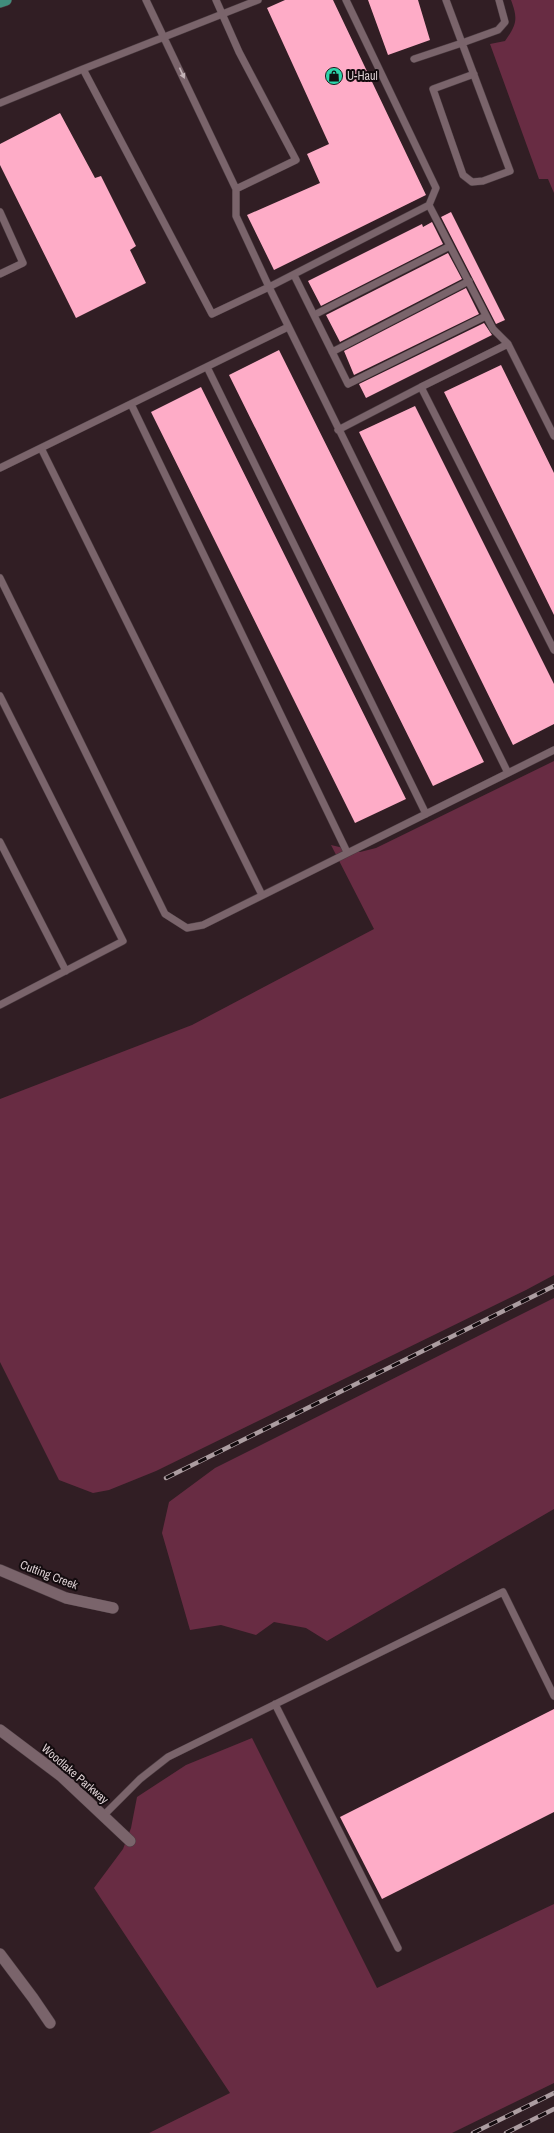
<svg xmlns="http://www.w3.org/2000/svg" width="554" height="2133" font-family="'Archivo Narrow',sans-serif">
<rect width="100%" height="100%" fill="#311e24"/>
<path fill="#682c43" d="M511 0H554V193L548 179H539L490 44 505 41C517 24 518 19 511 0Z
M554 761V1275L526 1290 156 1471 109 1490 93 1493 59 1480 0 1362V1099L192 1025 374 929 331 845 360 852 376 848Z
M554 1298V1509L327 1641 306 1628 274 1622 256 1635 221 1625 190 1630 162 1533 169 1502 215 1468Z
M252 1738 377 1988 554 1904V2083L452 2133H149L230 2093 94 1888 123 1849 131 1828 137 1797 186 1765Z"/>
<path fill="#feacc7" d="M285 0H333L426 195 274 270 247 215 320 183 307 154 329 144 267 8Z
M368 0H418L430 40 388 55Z
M60 113 95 178 101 176 136 246 130 250 146 283 76 318 0 165V144Z
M451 212 505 320 496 324 441 217Z
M432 222 443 244 321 306 308 281 422 224 423 227Z
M448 253 462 279 340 342 326 315Z
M466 288 479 314 354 375 344 351Z
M484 323 492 335 366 398 359 384Z
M279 350 484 762 433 786 229 375Z
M501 365 554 473V615L444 392Z
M201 387 406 799 355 823 151 412Z
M415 406 554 684V724L513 745 359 432Z
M554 1709V1812L382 1899 340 1817Z"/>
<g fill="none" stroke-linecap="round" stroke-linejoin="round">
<g stroke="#4b3c41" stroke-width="8">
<path id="service" d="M146 0 236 189
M216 0 239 52 296 160 236 189V216L269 287 429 205 436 188 346 0
M414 59 462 43 446 0
M83 69 258 0
M474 74 433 89 463 175 472 182 483 181 510 171 462 43 498 30 505 22 499 0
M0 103 83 69 212 314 269 287 508 773 554 750
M429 205 493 329 508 344
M0 212 23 263 0 274
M294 275 348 384 486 316
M314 315 450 246
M332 352 469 281
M207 367 426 814
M421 387 508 344 554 436
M131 404 347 852
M338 430 421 387 554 650
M41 448 262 895
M0 468 288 327
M0 578 165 914 187 928 203 925 508 773
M0 696 123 941 0 1005
M0 842 66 971
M275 1704 398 1948
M103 1816 140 1779 168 1757 503 1592 554 1696"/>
</g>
<g stroke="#4b3c41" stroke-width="12">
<path id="minor" d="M0 1570 66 1598 113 1608
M0 1954 33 1998 50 2023"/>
</g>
<g stroke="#4b3c41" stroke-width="12">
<path id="tertiary" d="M0 1730 61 1776 130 1841"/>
</g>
<g stroke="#4b3c41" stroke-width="12">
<path id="primary" d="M0 2 6 0"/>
</g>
<use href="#service" stroke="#7a646b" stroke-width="7"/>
<use href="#minor" stroke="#7a646b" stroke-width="11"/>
<use href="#tertiary" stroke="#7a646b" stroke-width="11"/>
<use href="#primary" stroke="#408d7c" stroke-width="11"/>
<g stroke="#ac9da1" stroke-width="4.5">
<path id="rail" d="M166 1478 554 1286
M473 2133 554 2093
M506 2133 554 2109"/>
</g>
<use href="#rail" stroke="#130b0e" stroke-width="3" stroke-dasharray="9" stroke-linecap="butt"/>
</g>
<defs><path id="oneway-solid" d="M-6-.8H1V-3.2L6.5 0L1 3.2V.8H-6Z"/></defs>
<use fill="#c4b4b8" href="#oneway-solid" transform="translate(182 73) rotate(65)"/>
<defs>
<g id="shop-disc" transform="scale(0.9)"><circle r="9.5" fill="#2cd5ab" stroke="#130b0e"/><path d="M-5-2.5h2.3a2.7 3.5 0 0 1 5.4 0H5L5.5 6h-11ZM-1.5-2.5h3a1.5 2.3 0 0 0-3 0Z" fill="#111"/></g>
</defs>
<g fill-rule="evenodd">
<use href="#shop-disc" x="334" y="76"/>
</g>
<g text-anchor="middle" stroke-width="4" stroke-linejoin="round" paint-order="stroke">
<g font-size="12" fill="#dccfd2" stroke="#130b0e" text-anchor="start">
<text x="347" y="80">U-Haul</text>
</g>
<g font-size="12" fill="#dccfd2" stroke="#130b0e">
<text transform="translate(49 1575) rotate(21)" y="4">Cutting Creek</text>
<text transform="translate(75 1774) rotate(41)" y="4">Woodlake Parkway</text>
</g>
</g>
</svg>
